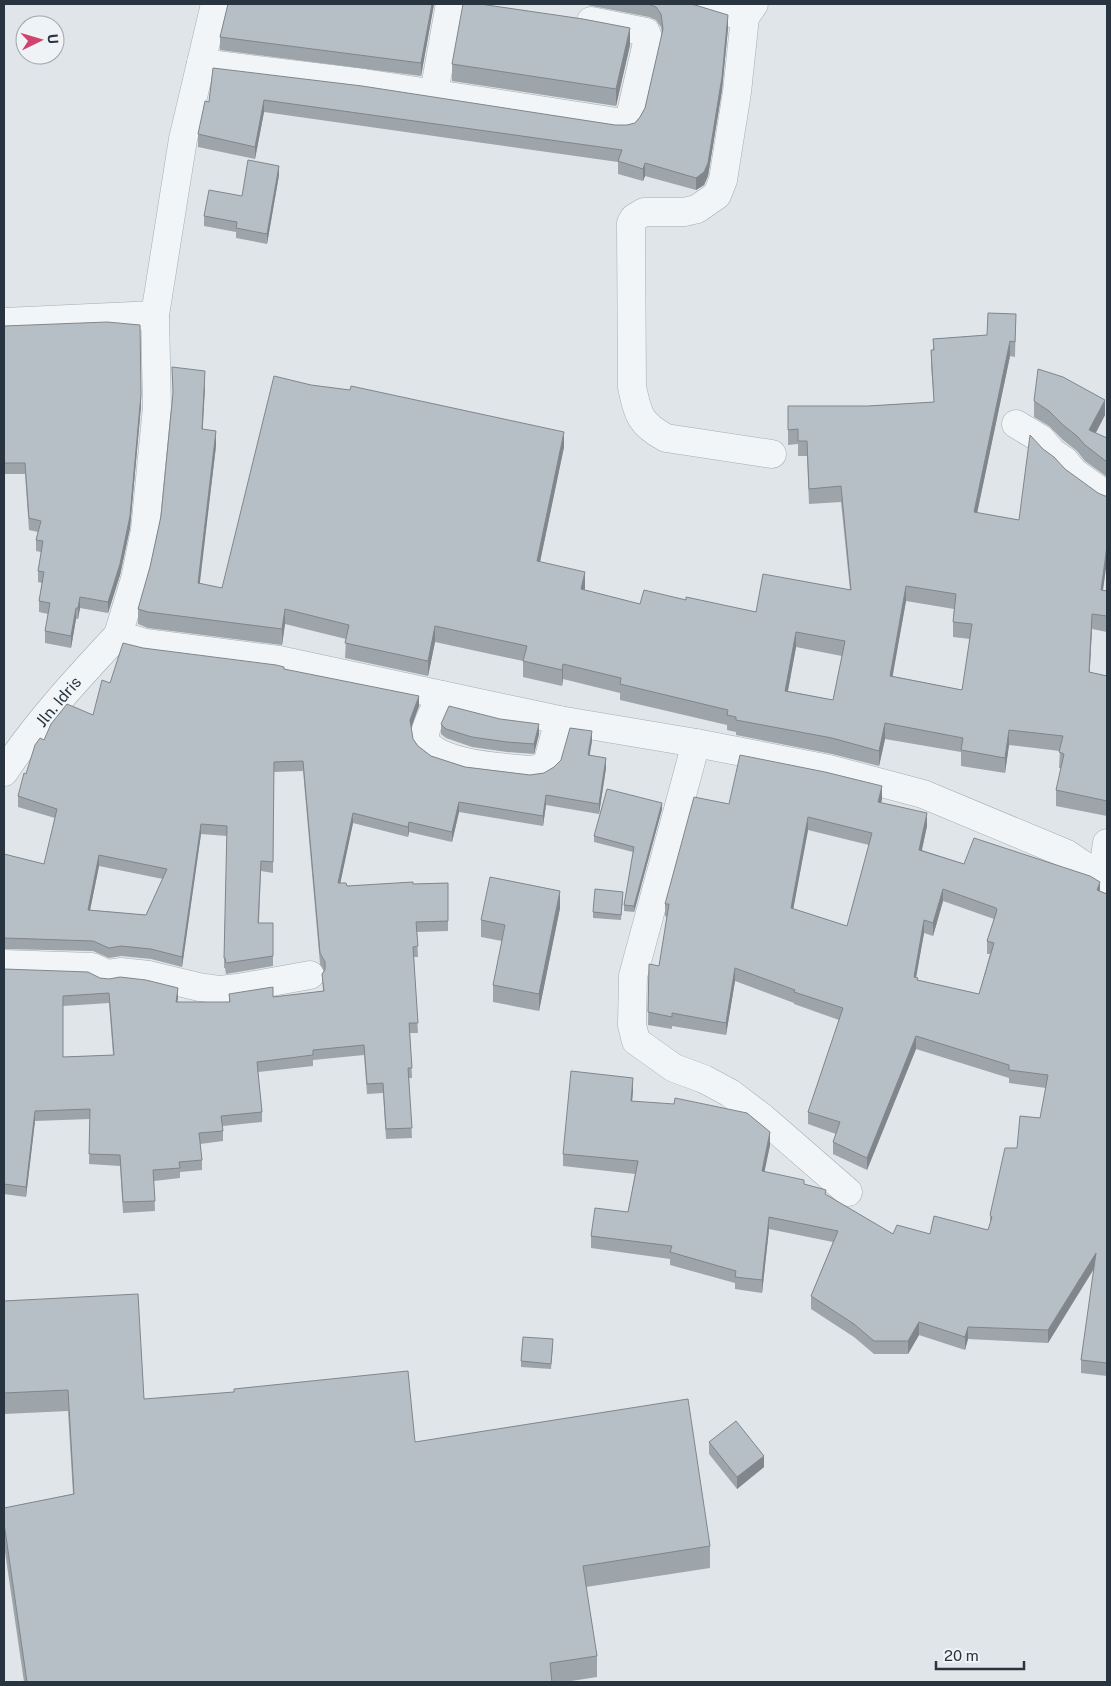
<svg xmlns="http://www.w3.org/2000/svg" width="1111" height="1686" font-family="'Public Sans',sans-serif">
<rect width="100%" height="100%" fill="#dfe5e9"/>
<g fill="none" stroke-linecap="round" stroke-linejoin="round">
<g stroke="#a4adb3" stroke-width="29">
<g id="street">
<path d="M215 4 183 139 155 315 157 407 145 530 135 579 118 635 145 643 279 660 559 720 696 743 829 769 923 794 1067 854 1107 881"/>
<path d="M702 4 745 17"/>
<path d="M754 4 745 17 737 92 723 180 717 195 697 209 684 212H644L634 218 631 223 632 387C638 415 640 424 666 438L772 454"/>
<path d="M201 63 364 83 617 122H627L630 117 648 38 646 32 591 21"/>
<path d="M434 93 450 4"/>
<path d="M4 322 155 315"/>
<path d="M1016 424 1041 439 1052 452 1065 461 1074 472 1107 496"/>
<path d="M442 695C436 707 427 721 425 734 422 764 510 768 531 770 539 769 543 768 548 761L559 720"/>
<path d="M696 743 633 976 632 1025 636 1041 674 1068 704 1079 730 1093 763 1118 848 1192"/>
<path id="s1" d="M4 772C37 722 77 679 118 635"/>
<path d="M1102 878 1107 843"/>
<path d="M4 964 92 967 107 974 120 972 149 975 199 987 220 990 238 988 310 975"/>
</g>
</g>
<use href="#street" stroke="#f2f5f7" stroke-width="28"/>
</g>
<path fill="#9da4aa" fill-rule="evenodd" d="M228 4H434L421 76 220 50V37Z
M582 4H689L728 28 722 90 708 176 704 185 696 190 645 176 643 181 618 174V162L264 112 255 159 198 147V134L209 102 213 68 615 125H627L635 123 640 117 645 108 662 34 661 27 656 20 649 17Z
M630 45 616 106 452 81V64Z
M279 175 267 244 236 238V232L204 226V216L242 196Z
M1016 314 1015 357 1010 356 977 513 1103 590 1107 591V632L1092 629 1089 672 1107 676V816L1056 806V790L1061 768H1059L1060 751 1009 745 1005 773 961 766V752L885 739 879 766 832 754 736 735V732L727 730V725L620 700V693L563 679 562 686 523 677V661L435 642 428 676 345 658 346 639 285 624 282 645 148 628 138 624V609L150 567 161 516 205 387 202 429 216 446 199 584 222 588 564 447 540 562 585 588V590L640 604 686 600 756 612 850 590 841 502 809 504 807 456H798V444L788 445V406H868L934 402 931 366V350H933V339L987 335ZM906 601 954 609 953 622V637L970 639 962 690 892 676ZM796 647 842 656 833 700 788 691Z
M4 326 141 406 130 528 120 575 108 613 80 608 78 619H76L71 648 45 643V631L48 614 39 612V601L42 583 38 582V571L41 552 36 551V540L38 532 29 530 25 474H4Z
M1034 401 1105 415 1096 433 1107 438V477L1085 461 1077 451 1063 440 1049 426 1034 417Z
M143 648 284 669 419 706 411 727 413 739 418 746 431 756 465 767 530 775 544 773 554 767 592 741 589 755 606 768 599 814 546 805 543 826 459 812 452 842 409 832 408 837 353 823 340 883 347 886 448 883V931L417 932 418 957H414L418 1033H410L412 1078H409L412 1138 386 1139 383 1093 367 1094 364 1055 313 1060V1066L258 1072 262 1112V1122L223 1126V1141L200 1144 202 1160V1170L180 1172V1178L154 1181 155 1211 123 1213 120 1166 89 1164 90 1119 35 1121 26 1197 4 1194V969L100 978 178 998 177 1002H229V994L273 997 323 991 322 974 324 971 320 964 303 771 274 772 273 873 261 871 259 923H273V966L226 974 225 968H224V958L227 836 201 834 182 967 151 959 121 956 109 958 93 951 4 949V854L44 864 55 818 18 807V796L26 774 44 740 93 715 110 683ZM99 866 163 879 146 915 90 910ZM109 1003 113 1055 63 1057V1006Z
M441 724 539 734 534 754 507 752 472 747 446 738 441 734Z
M882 799 881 803 927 826 922 850 964 864 1100 891 1107 894V1376L1081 1373V1360L1094 1269 1048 1343 968 1339 965 1350 919 1335 908 1354H874L854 1337 811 1309V1296L833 1242 769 1229 762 1293 735 1289V1283L670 1265V1259L591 1248V1236L628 1212 635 1174 563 1166V1154L633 1090 632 1101 770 1145 764 1172 804 1184 826 1195 893 1234H930L988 1230 990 1224V1215L1017 1148 1040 1118 1046 1088 1009 1083V1078L916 1049 867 1170 833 1154V1142L836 1134 808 1124V1112L839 1020 794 1004V1003L735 981 726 1035 672 1026V1029L648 1025 649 966H659L667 917 665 916V904L729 804ZM808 830 869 845 847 926 793 909ZM943 901 994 919 987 941V954H990L979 994 918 980 916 977 924 933 933 936Z
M662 809 634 912 624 911V905L633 852 594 842V836Z
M623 898 621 920 593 918V912Z
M560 908 539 1011 493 1002V985L502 941 481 937V920Z
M4 1301 144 1399 415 1442 710 1546V1568L586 1587 597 1656V1677L565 1682H24L4 1545V1508L73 1494 68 1411 4 1414Z
M553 1345 551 1369 521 1367V1361Z
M709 1442 764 1467 737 1489 709 1454Z"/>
<path fill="#80868b" d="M432 4H434L421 76V63Z
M728 15V28L722 90 708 176 704 185 696 190V178Z
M630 28V45L616 106V89Z
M264 100V112L255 159V147Z
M645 163V176L643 181V169Z
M279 166V175L267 244V234Z
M1010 341V356L974 528V512Z
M205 371V387L202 444V429Z
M141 395V406L130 528 120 575 108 613V602Z
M1105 400V415L1089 445V430Z
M216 431V446L198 599V583Z
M564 432V447L537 576V561Z
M1107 546V561L1101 605V590Z
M585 572V588L581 604V589Z
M906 586V601L890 691V676Z
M80 597V608L78 619V608Z
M76 608V619L71 648V636Z
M285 609V624L282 645V629Z
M1092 614V629L1089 687V672Z
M435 626V642L428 676V661Z
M796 632V647L785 706V691Z
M563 664V679L562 686V670Z
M419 696V706L410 731V720Z
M885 723V739L879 766V751Z
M539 724V734L534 754V744Z
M1009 730V745L1005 773V758Z
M592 731V741L588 765V755Z
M606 758V768L599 814V804Z
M882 786V799L878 815V802Z
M546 795V805L543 826V816Z
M459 802V812L452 842V832Z
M662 803V809L634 912V906Z
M353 813V823L338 894V883Z
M927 813V826L919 862V850Z
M808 817V830L791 921V908Z
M409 822V832L408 837V827Z
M201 824V834L182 967V957Z
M99 855V866L88 920V910Z
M1100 882V895L1097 890Z
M943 889V901L933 936V923Z
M560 891V908L539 1011V994Z
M924 920V933L914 989V977Z
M735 968V981L726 1035V1023Z
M178 988V998L176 1013V1002Z
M916 1036V1049L867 1170V1158Z
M633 1078V1090L631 1114V1101Z
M35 1111V1121L26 1197V1187Z
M770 1132V1145L762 1184V1171Z
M769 1217V1229L762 1293V1280Z
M1096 1253V1265L1048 1343V1330Z
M919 1322V1335L908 1354V1341Z
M968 1327V1339L965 1350V1337Z
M764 1456V1467L737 1489V1477Z"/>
<path fill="#b7bfc6" stroke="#80868b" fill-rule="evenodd" d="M228 4H432L421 63 220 37Z
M463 4H480L583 19 630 28 616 89 452 64Z
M648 4H688L695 5 728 15 722 77 708 163 704 172 696 178 645 163 643 169 618 161 622 150 264 100 255 147 198 134 205 101 209 102 213 68 362 86 615 125H627L635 123 640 117 645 108 663 29 661 14 656 7Z
M248 160 279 166 267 234 236 228 237 222 204 216 209 190 242 196Z
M988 313 1016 314 1015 342 1010 341 974 512 1019 520 1030 435 1043 449 1054 457 1065 469 1098 493 1105 496H1107V546L1101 590 1107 591V616L1092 614 1089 672 1107 676V801L1056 790 1064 754 1059 752 1063 736 1009 730 1005 758 961 750 963 738 885 723 879 751 832 738 736 720V717L727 715 728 710 620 684 621 678 563 664 562 670 523 661 527 646 435 626 428 661 345 643 349 625 285 609 282 629 148 612 138 609 150 567 161 516 173 393 172 367 205 371 202 429 216 431 198 583 222 588 274 376 311 385 350 390 351 386 564 432 537 561 585 572 581 589 640 604 644 590 686 600V597L756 612 763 574 851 590 841 486 809 489 807 441H798V429L788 430V406H868L934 402 931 350H934L933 339 987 335ZM906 586 956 594 953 622 972 624 962 690 890 676ZM796 632 845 641 833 700 785 691Z
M107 322 140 325 141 395 130 516 120 564 108 602 80 597 78 608H76L71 636 45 631 50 603 39 601 44 572 38 571 43 541 36 540 41 521 29 518 25 463H4V326Z
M1038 369 1063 377 1105 400 1089 430 1107 438V462L1085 445 1077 436 1063 425 1049 411 1034 401Z
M123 643 143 648 276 665 284 667V669L419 696 410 720 413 739 418 746 431 756 465 767 530 775 544 773 554 767 561 760 570 728 592 731 588 755 606 758 599 804 546 795 543 816 459 802 452 832 409 822 408 827 353 813 338 883H346L347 886 413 882V884L448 883V921L416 922 418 946 413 947 418 1023H409L412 1068H408L412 1128 386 1129 383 1083 367 1084 364 1045 313 1050V1055L257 1062 262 1112 221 1116 223 1131 199 1133 202 1160 179 1162 180 1168 153 1170 155 1201 123 1202 120 1155 89 1154 90 1109 35 1111 26 1187 4 1184V969L88 972 100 978 109 979 120 977 146 980 178 988 176 1002H230L229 994 273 987V997L324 991 322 974 325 970V962L320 953 303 761 274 762 273 862 261 861 258 923H273V956L226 963 225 958H224L227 826 201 824 182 957 151 949 121 946 109 948 93 941 4 938V854L44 864 57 809 18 796 24 773 26 774 35 745 40 738 44 740 51 724 67 704 93 715 102 680 110 683ZM99 855 167 869 146 915 88 910ZM109 993 114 1055 63 1057V996Z
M449 706 500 719 539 724 534 744 507 742 472 737 446 729 441 724Z
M740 755 825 772 882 786 878 802 927 813 919 850 964 864 974 838 1090 876 1100 882 1097 890 1107 894V1363L1081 1360 1096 1253 1048 1330 968 1327 965 1337 919 1322 908 1341H874L854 1324 811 1296 838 1231 769 1217 762 1280 735 1277 736 1271 670 1252 672 1246 591 1236 595 1208 628 1212 638 1161 563 1154 571 1071 633 1078 631 1101 674 1104 675 1098 747 1113 770 1132 762 1171 804 1180V1184L826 1190 825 1194 893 1234 897 1225 930 1234 934 1216 988 1230 992 1217 990 1215 1005 1148H1017L1020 1116 1040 1118 1048 1075 1009 1070V1065L916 1036 867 1158 833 1142 840 1122 808 1112 843 1008 794 992 795 990 735 968 726 1023 672 1013V1017L648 1012 649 966V964L659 966 669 904H665L694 797 729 804ZM808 817 872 833 847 926 791 908ZM943 889 996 908 997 910 987 941 994 943 979 994 917 980 918 978 914 977 924 920 933 923Z
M607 789 662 803 634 906 624 905 634 847 594 836Z
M490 877 560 891 539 994 493 985 505 925 481 920Z
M595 889 623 892 621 915 593 912Z
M138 1294 144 1399 234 1392V1389L408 1371 415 1442 688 1399 710 1546 583 1566 597 1656 550 1663 552 1682H27L4 1523V1508L74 1494 68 1390 4 1393V1301Z
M523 1337 553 1339 551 1364 521 1361Z
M736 1421 764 1456 737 1477 709 1442Z"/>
<g text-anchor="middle" stroke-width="4.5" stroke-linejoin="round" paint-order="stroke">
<g font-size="16" fill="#283540" stroke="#eff3f6">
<text dy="6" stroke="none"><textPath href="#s1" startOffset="89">Jln. Idris</textPath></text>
</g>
</g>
<rect width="1111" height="1686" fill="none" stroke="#283540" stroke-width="10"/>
<g transform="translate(40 40) rotate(85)"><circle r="24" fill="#eff3f6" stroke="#9fa7ad"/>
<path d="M0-4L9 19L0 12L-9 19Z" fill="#cf436e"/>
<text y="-8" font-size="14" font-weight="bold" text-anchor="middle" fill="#283540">U</text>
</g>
<path d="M936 1661v8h88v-8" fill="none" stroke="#283540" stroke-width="2.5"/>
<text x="944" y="1661" font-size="15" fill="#283540" stroke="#eff3f6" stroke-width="4" paint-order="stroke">20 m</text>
</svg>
